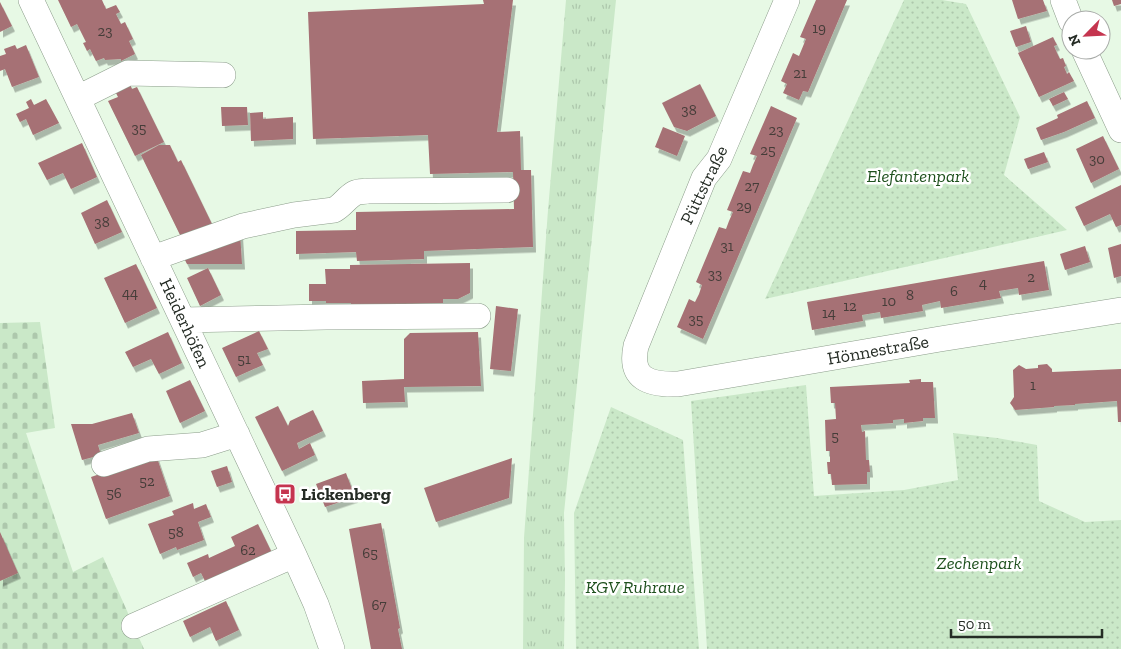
<svg xmlns="http://www.w3.org/2000/svg" width="1121" height="649" font-family="'Zilla Slab',serif">
<defs>
<pattern id="grass-tufts" width="24" height="20" patternUnits="userSpaceOnUse" patternTransform="scale(1.25)"><rect width="24" height="20" fill="#cae8c8"/><path d="M3 7l-1-3M5 7V3M7 7l1-3M15 17l-1-3M17 17v-4M19 17l1-3" fill="none" stroke="#adc7ac"/></pattern>
<pattern id="cemetery-stones" width="16" height="16" patternUnits="userSpaceOnUse" patternTransform="scale(1.25)"><rect width="16" height="16" fill="#cae8c8"/><path d="M2 7V4a2 2 0 0 1 4 0v3zM10 15v-3a2 2 0 0 1 4 0v3z" fill="#adc7ac"/></pattern>
<pattern id="park-dots" width="8" height="8" patternUnits="userSpaceOnUse" patternTransform="scale(1.25)"><rect width="8" height="8" fill="#cae8c8"/><path d="M2 2h.1M6 6h.1" fill="none" stroke="#adc7ac" stroke-width="1.8" stroke-linecap="round"/></pattern>
<filter id="shadow"><feDropShadow dx="3" dy="5.5" stdDeviation="0" flood-color="#0004"/></filter>
</defs>
<rect width="100%" height="100%" fill="#e7f9e5"/>
<path fill="url(#grass-tufts)" d="M566 0H616L564 513 565 580 564 649H523L524 538 548 210Z"/>
<path fill="url(#cemetery-stones)" d="M40 322 55 428 26 433 73 572 103 557 144 649H0V323Z"/>
<path fill="url(#park-dots)" d="M904 0H942L966 4 1020 117 1004 175 1067 230 765 299Z
M806 385 814 496 904 490 958 480 953 433 997 438 1037 445 1039 501 1085 522 1121 520V649H707L691 401Z
M611 407 683 440 699 649H576L574 513Z"/>
<path fill="#a67174" filter="url(#shadow)" d="M58 0H102L106 9 116 5 120 12 116 14 121 24 125 22 133 39 129 41 135 54 121 61V59L105 60 104 58 96 61 90 49 87 51 83 43 86 42 77 24 71 27Z
M483 0H513L497 132 520 131 521 170H531L533 247 424 251V259L357 261 356 252 296 254V231L356 230V212L514 209 513 172 430 174 428 135 313 139 308 12 484 4Z
M816 0H847L808 92 803 91 799 100 783 93 787 84 781 81 793 53 799 56 806 39 800 37Z
M1012 0H1043L1047 11 1018 19Z
M1112 0H1121V4L1114 6Z
M0 2 12 26 0 32Z
M1026 26 1031 42 1016 47 1010 31Z
M1053 37 1057 45 1054 46 1057 53 1060 59 1063 58 1066 66 1064 67 1067 74 1069 72 1074 81 1039 97 1018 53Z
M15 45 17 49 26 45 39 77 12 87 5 69 0 71V56L6 54 4 49Z
M129 82 132 89 137 87 164 142 135 156 108 101 118 97 115 91Z
M700 84 716 116 687 131 674 127 662 103Z
M1064 92 1068 99 1053 106 1049 99Z
M31 99 34 105 46 99 59 123 33 135 26 119 20 122 16 114 29 108 26 102Z
M1087 101 1095 118 1064 132 1041 140 1036 128 1058 118 1057 115Z
M771 106 797 118 703 339 677 327 689 299 695 302 699 294 702 285 696 282 719 227 726 229 729 221 733 212 727 210 743 171 750 173 753 165 757 156 750 154Z
M221 107H247L248 125 222 126Z
M263 112V119L293 117V139L251 141 250 113Z
M663 127 685 136 677 156 655 147Z
M1103 136 1119 169 1091 183 1076 149Z
M82 143 97 177 71 189 63 173 47 180 38 163Z
M159 145H170L178 162 181 160 212 224 182 239 141 155Z
M1044 152 1048 162 1028 169 1024 159Z
M1121 185V225L1116 227 1110 214 1084 226 1075 207Z
M107 200 122 232 95 244 81 213Z
M240 232 242 264H187L182 254Z
M1121 244V276L1114 278 1108 248Z
M1085 246 1090 262 1065 270 1060 254Z
M1044 261 1049 290 1019 295 1018 288 999 291 1001 298 941 308 940 301 922 305 923 311 881 318 880 312 862 315 863 321 812 330 807 302Z
M470 263V293L458 299H443V303L351 306V303H326V301H309V284H326L325 269H350V265Z
M136 264 157 308 125 323 104 278Z
M208 268 221 295 200 306 187 278Z
M496 306 518 309 511 371 490 369Z
M259 331 268 349 257 353 263 365 236 377 222 348Z
M168 332 182 363 159 374 151 359 133 367 125 352Z
M478 332 481 386 404 387 405 402 363 403 362 381 404 379V339L410 333Z
M1047 364 1052 369V372L1121 369V422H1118L1117 401 1075 404V405L1054 406V407L1015 410 1010 403 1014 397 1013 370 1019 365 1026 369 1038 368V365Z
M921 379V382H933L935 418H923V421L904 423V419L893 420V423L861 425 862 432 865 431 866 460H869L870 472H867V484L832 485 831 474H828L827 462H830V451H826L825 420 836 419 835 403H831L830 387 910 383 909 380Z
M190 380 205 411 180 423 166 391Z
M278 406 288 426 290 421 313 410 323 431 297 443 299 449 310 443 315 455 282 471 255 417Z
M132 413 139 433 98 445 101 455 82 460 71 424H92Z
M156 455 170 496 106 519 91 477Z
M512 458 509 498 436 522 424 488Z
M227 466 232 482 217 487 211 471Z
M346 473 355 497 325 507 316 484Z
M193 503 194 509 206 504 211 517 198 522 204 540 177 550 176 547 160 554 148 524 174 515 172 511Z
M381 523 400 628 398 629 402 649H371L349 529Z
M258 524 273 555 207 585 201 573 193 577 187 563 208 554 209 558 235 546 231 537Z
M0 532 18 573 0 581Z
M226 601 239 630 216 641 210 627 190 637 183 621Z"/>
<g fill="none" stroke-linecap="round" stroke-linejoin="round">
<g stroke="#8c9d8b" stroke-width="26">
<path id="minor" d="M31 0 294 555 316 604 332 649
M787 0 719 159 704 178 636 346C629 379 649 385 678 384L940 339 1121 310
M1063 0 1071 21
M1084 50 1121 130
M78 98 128 73 223 75
M153 258 243 226 294 215 334 210C342 206 347 197 355 193 359 191 364 192 368 191L507 190
M183 320 326 317 478 316
M104 464 148 449 202 445 237 434
M134 626 294 555"/>
</g>
<use href="#minor" stroke="#fff" stroke-width="25"/>
</g>
<defs>
<g id="bus-square" transform="scale(1.125)"><rect x="-9" y="-9" width="18" height="18" rx="4" fill="#c5354f" stroke="#fff"/><path d="M-5-6H5V4H4V6H2V4H-2V6H-4V4H-5ZM-3.5-4V0h7V-4ZM-3.5 1.2v1.5H-2V1.2ZM2 1.2v1.5H3.5V1.2Z" fill="#fff"/></g>
</defs>
<g fill-rule="evenodd">
<use href="#bus-square" x="285" y="494"/>
</g>
<g text-anchor="middle" stroke-width="5" stroke-linejoin="round" paint-order="stroke">
<g font-size="15" fill="#453d39">
<text x="819" y="33">19</text>
<text x="105" y="36">23</text>
<text x="800" y="78">21</text>
<text x="689" y="115">38</text>
<text x="139" y="133">35</text>
<text x="776" y="135">23</text>
<text x="768" y="155">25</text>
<text x="1097" y="164">30</text>
<text x="752" y="191">27</text>
<text x="744" y="211">29</text>
<text x="102" y="227">38</text>
<text x="727" y="251">31</text>
<text x="715" y="279">33</text>
<text x="1031" y="282">2</text>
<text x="983" y="288">4</text>
<text x="954" y="296">6</text>
<text x="130" y="298">44</text>
<text x="910" y="300">8</text>
<text x="889" y="306">10</text>
<text x="850" y="311">12</text>
<text x="829" y="318">14</text>
<text x="696" y="324">35</text>
<text x="244" y="364">51</text>
<text x="1033" y="390">1</text>
<text x="835" y="441">5</text>
<text x="147" y="486">52</text>
<text x="114" y="498">56</text>
<text x="176" y="537">58</text>
<text x="248" y="555">62</text>
<text x="370" y="558">65</text>
<text x="379" y="610">67</text>
</g>
<g font-size="18" font-style="italic" fill="#1e501d" stroke="#fff">
<text x="918" y="182">Elefantenpark</text>
<text x="979" y="569">Zechenpark</text>
<text x="635" y="593">KGV Ruhraue</text>
</g>
<g font-size="18" fill="#252c25" stroke="#fff">
<text transform="translate(704 185) rotate(-64)" y="6">Püttstraße</text>
<text transform="translate(185 323) rotate(65)" y="6">Heiderhöfen</text>
<text transform="translate(878 350) rotate(-10)" y="6">Hönnestraße</text>
</g>
<g font-size="18" font-weight="bold" fill="#252c25" stroke="#fff" text-anchor="start">
<text x="301" y="500">Lickenberg</text>
</g>
</g>
<g transform="translate(1086 35) rotate(246)"><circle r="24" fill="#ffffff" stroke="#a8aba8"/>
<path d="M0-4L9 19L0 12L-9 19Z" fill="#c5354f"/>
<text y="-8" font-size="14" font-weight="bold" text-anchor="middle" fill="#252c25">N</text>
</g>
<path d="M951 629v8h151v-8" fill="none" stroke="#252c25" stroke-width="2.5"/>
<text x="958" y="629" font-size="15" fill="#252c25" stroke="#ffffff" stroke-width="4" paint-order="stroke">50 m</text>
</svg>
